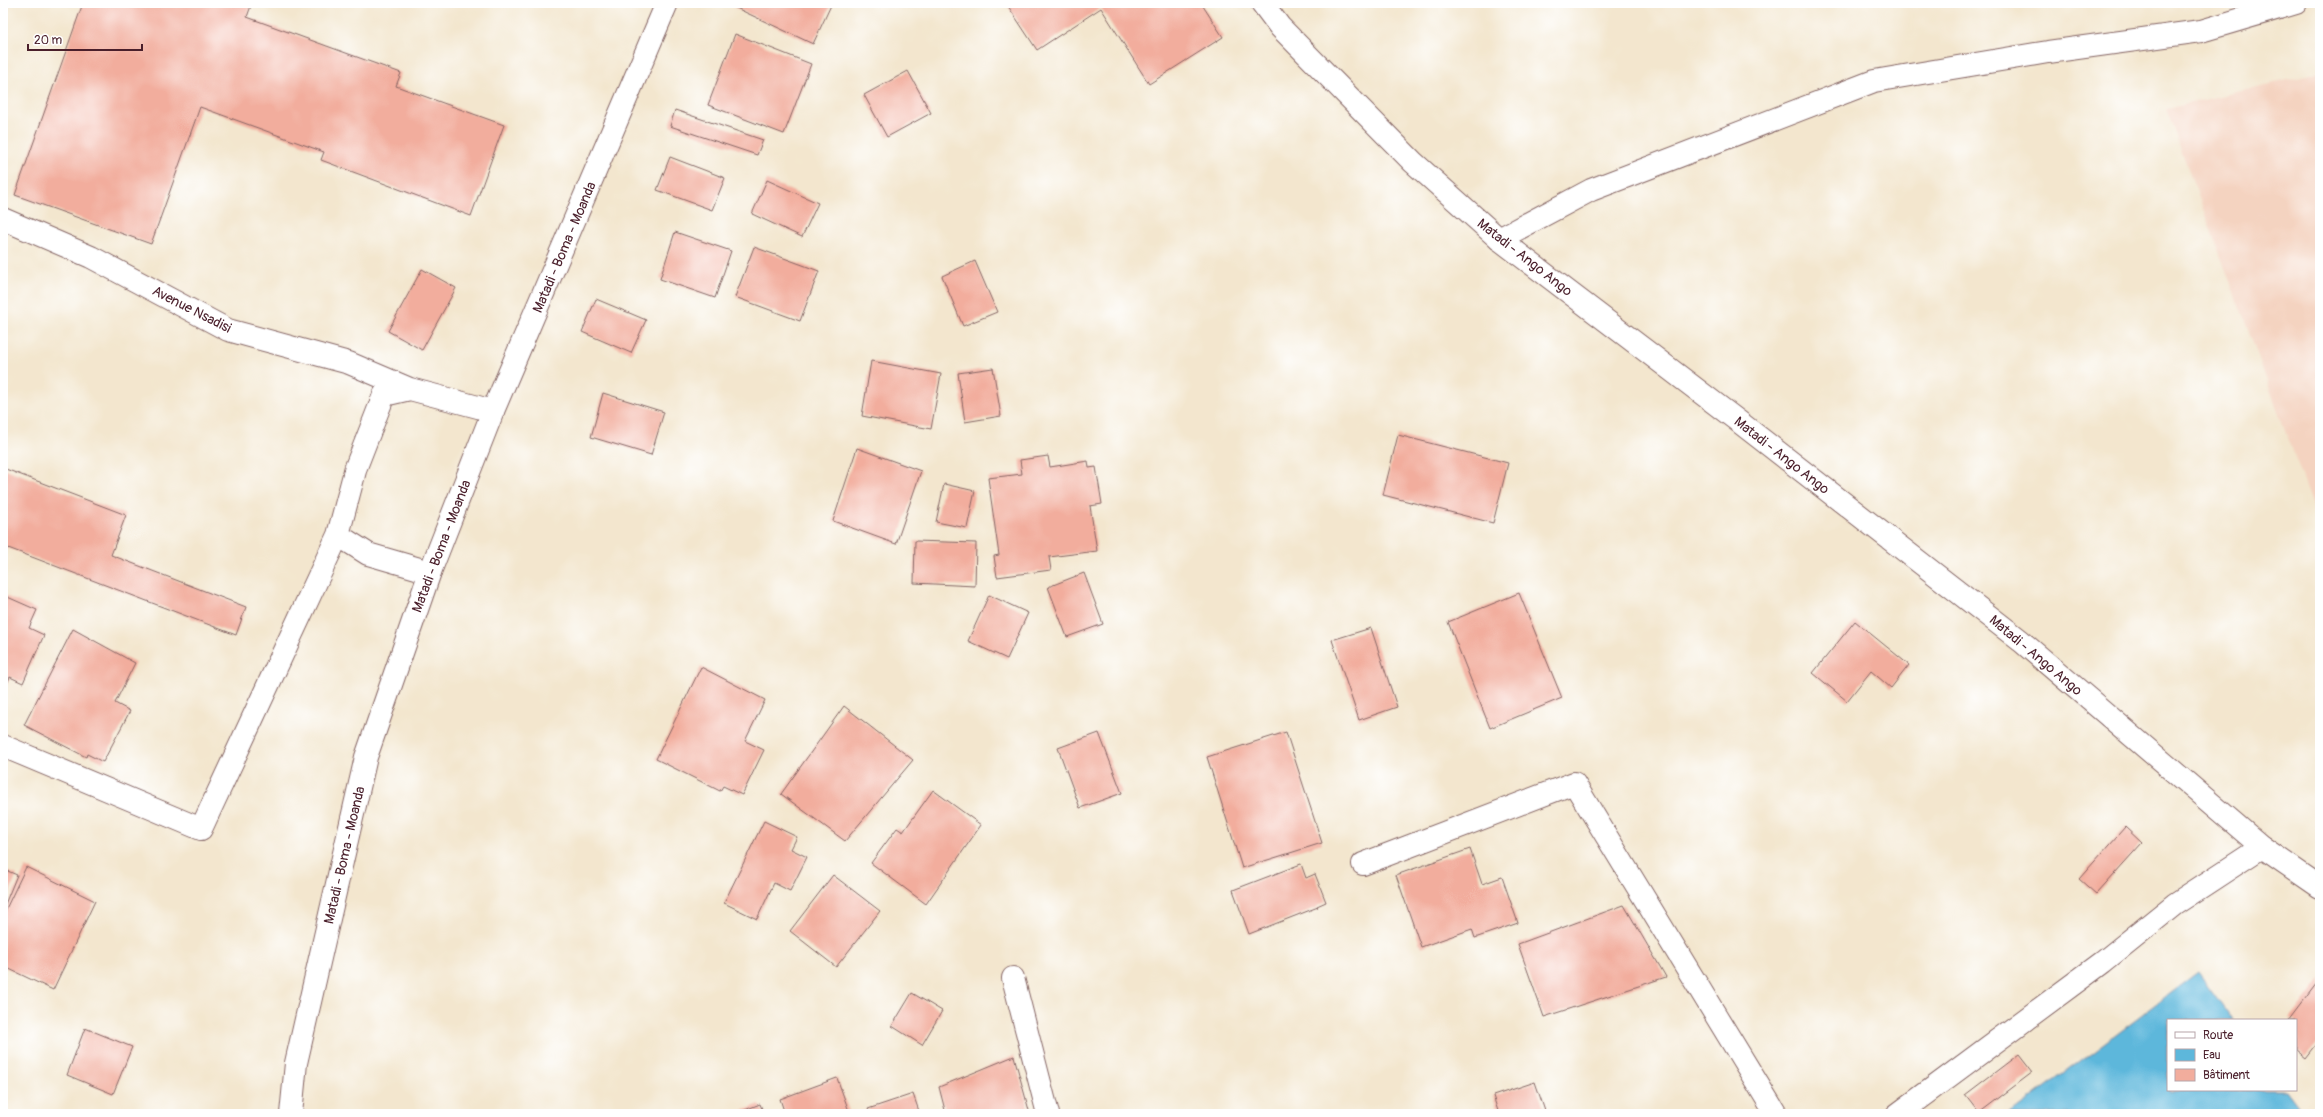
<svg xmlns="http://www.w3.org/2000/svg" width="2323" height="1117" font-family="Pangolin,sans-serif">
<rect width="100%" height="100%" fill="#fff"/>
<filter id="ink" filterUnits="userSpaceOnUse"><feTurbulence type="fractalNoise" baseFrequency=".025" numOctaves="2"/><feDisplacementMap in="SourceGraphic" scale="8" xChannelSelector="R" yChannelSelector="G"/><feConvolveMatrix kernelMatrix="1 2 1 2 8 2 1 2 1" color-interpolation-filters="sRGB"/></filter>
<filter id="wash" filterUnits="userSpaceOnUse"><feTurbulence type="fractalNoise" baseFrequency=".012" numOctaves="4" result="noise"/><feDisplacementMap in="SourceGraphic" scale="16" xChannelSelector="R" yChannelSelector="G"/><feGaussianBlur stdDeviation="0.9" result="paint"/><feColorMatrix in="noise" values="0 0 0 0 0 0 0 0 0 0 0 0 0 0 0 0 0 1.4 0 .05"/><feComposite in="paint" operator="in"/></filter>
<g filter="url(#wash)">
<rect width="100%" height="100%" fill="#f3e6ce"/>
<path fill="#f4d3c0" d="M2320 72V524L2166 109Z"/>
<path fill="#5db7db" stroke="#546b83" d="M2198 972 2233 1020H2168V1090H2286L2304 1114H2010Z"/>
<g id="blocks">
<path fill="#f2ad9d" d="M83 3H252L247 17 401 73 396 86 504 125 471 216 321 160 324 152 200 107 151 244 15 195Z
M736 3H832L813 44 734 7Z
M1006 3H1201L1223 37 1149 84 1101 8 1037 50Z
M735 34 811 64 784 134 708 105Z
M908 71 931 113 887 137 864 95Z
M675 110 763 140 757 155 670 126Z
M670 157 725 178 712 210 657 190Z
M767 180 818 203 802 237 752 214Z
M675 232 731 251 715 298 660 279Z
M754 247 819 271 800 321 735 297Z
M975 261 997 312 963 326 942 276Z
M422 269 456 288 422 350 388 331Z
M596 299 646 320 631 353 582 332Z
M871 361 941 374 931 429 862 416Z
M993 368 1001 416 965 422 958 373Z
M603 393 664 412 651 455 591 437Z
M1398 435 1508 463 1493 523 1383 495Z
M857 448 921 471 896 544 833 521Z
M1048 456 1050 467 1088 461 1089 468 1096 467 1102 504 1090 506 1097 551 1049 557 1051 570 997 577 994 556 999 555 988 478 1022 474 1020 460Z
M3 468 126 515 111 555 246 607 236 635 3 546Z
M944 484 975 491 967 528 936 522Z
M915 541 976 543 975 586 914 583Z
M1084 573 1103 624 1067 637 1048 587Z
M1519 593 1562 698 1490 728 1448 622Z
M3 595 37 610 29 628 44 635 23 683 10 677 3 692Z
M989 595 1028 613 1007 659 968 641Z
M1855 621 1909 665 1891 688 1871 671 1847 701 1813 673Z
M1371 628 1397 707 1359 720 1332 640Z
M73 629 135 663 115 703 130 711 103 762 87 754 86 757 24 725Z
M701 667 765 700 745 741 764 750 742 795 723 786 720 791 656 759Z
M844 706 913 760 845 841 781 794Z
M1286 732 1322 843 1242 868 1207 757Z
M1099 733 1122 793 1080 808 1058 748Z
M933 790 981 825 926 904 871 863 897 828 903 832Z
M764 821 797 837 791 849 807 857 790 891 774 883 757 919 724 903Z
M2125 827 2142 843 2096 894 2079 879Z
M1470 849 1482 884 1502 877 1518 923 1475 938 1472 929 1421 947 1396 875Z
M1301 864 1306 878 1315 874 1326 902 1317 906 1318 907 1249 934 1233 890Z
M26 867 95 901 53 990 3 966V915Z
M3 869 17 875 3 909Z
M833 875 880 911 836 967 790 931Z
M1624 905 1666 977 1544 1017 1518 944Z
M2320 979V1040L2306 1058 2296 1050V1020H2289Z
M912 993 942 1011 922 1045 892 1026Z
M85 1028 132 1047 113 1094 67 1075Z
M2019 1054 2033 1072 1979 1113 1965 1095Z
M1014 1056 1030 1114H946L939 1087Z
M837 1078 850 1114H785L780 1099Z
M1535 1082 1546 1114H1499L1493 1096Z
M913 1094 920 1114H870L868 1109Z
M760 1104 764 1114H735Z"/>
</g>
</g>
<g filter="url(#ink)">
<use href="#blocks" fill-opacity="0" stroke="#856564" stroke-width="1"/>
<g fill="none" stroke-linecap="round" stroke-linejoin="round">
<g stroke="#856564" stroke-width="24">
<path id="minor" d="M3 219 91 257 228 330 349 363 410 389 384 395 356 467 338 535 368 554 430 572
M1499 239 1591 190 1874 81 2048 52 2201 31 2296 3
M410 389 493 411
M3 746 201 829 338 535
M1363 864 1574 783 1776 1114
M1013 978 1048 1114
M1898 1114 2103 962 2175 904 2262 847"/>
</g>
<g stroke="#856564" stroke-width="24">
<path id="trunk" d="M1262 3 1280 27 1413 162 1499 239 1738 421 2021 641 2262 847 2320 887
M291 1114 296 1063 366 757 430 572 493 411 667 3"/>
</g>
<use href="#minor" stroke="#fff" stroke-width="22"/>
<use href="#trunk" stroke="#fff" stroke-width="22"/>
</g>
</g>
<g text-anchor="middle" stroke-width="3" stroke-linejoin="round" paint-order="stroke">
<g font-size="14" fill="#4a1f2b" stroke="#fff">
<text transform="translate(564 247) rotate(-67)" y="5">Matadi - Boma - Moanda</text>
<text transform="translate(1525 257) rotate(38)" y="5">Matadi - Ango Ango</text>
<text transform="translate(192 309) rotate(27)" y="5">Avenue Nsadisi</text>
<text transform="translate(1782 455) rotate(38)" y="5">Matadi - Ango Ango</text>
<text transform="translate(441 546) rotate(-69)" y="5">Matadi - Boma - Moanda</text>
<text transform="translate(2036 655) rotate(40)" y="5">Matadi - Ango Ango</text>
<text transform="translate(344 855) rotate(-77)" y="5">Matadi - Boma - Moanda</text>
</g>
</g>
<rect width="2323" height="1117" fill="none" stroke="#fff" stroke-width="16"/>
<rect x="2167" y="1019" width="130" height="72" fill="#ffffff" stroke="#b7a5aa"/>
<rect x="2175" y="1032" width="20" height="6" fill="#ffffff" stroke="#b7a5aa"/>
<text x="2203" y="1039" font-size="12" fill="#4a1f2b">Route</text>
<rect x="2175" y="1049" width="20" height="12" fill="#5db7db" stroke="#b7a5aa"/>
<text x="2203" y="1059" font-size="12" fill="#4a1f2b">Eau</text>
<rect x="2175" y="1069" width="20" height="12" fill="#f2ad9d" stroke="#b7a5aa"/>
<text x="2203" y="1079" font-size="12" fill="#4a1f2b">Bâtiment</text>
<path d="M28 44v6h114v-6" fill="none" stroke="#4a1f2b" stroke-width="2"/>
<text x="34" y="44" font-size="12" fill="#4a1f2b" stroke="#ffffff" stroke-width="3" paint-order="stroke">20 m</text>
</svg>
